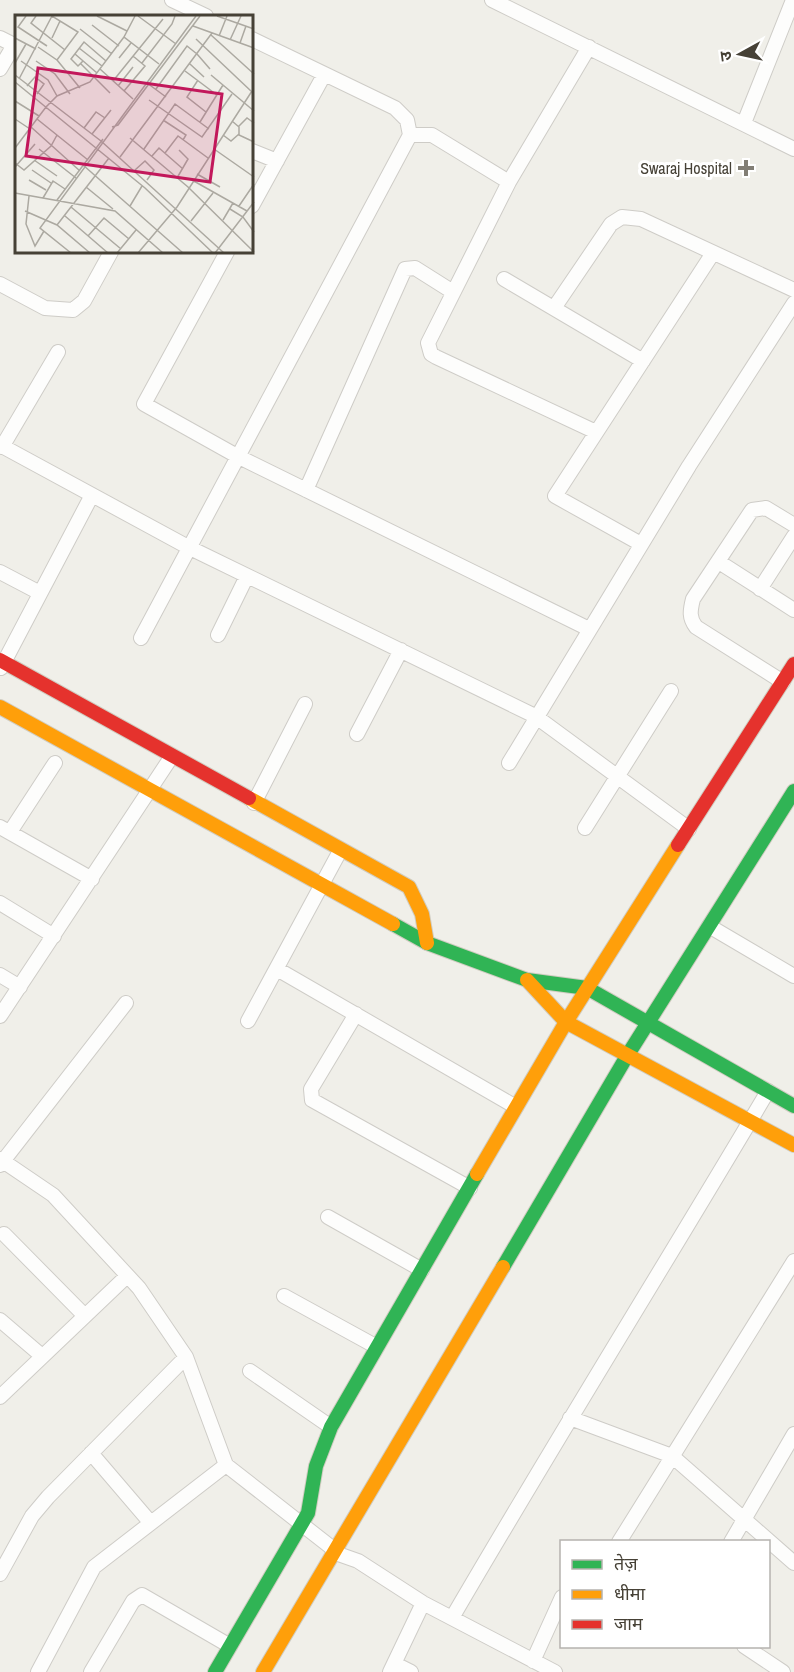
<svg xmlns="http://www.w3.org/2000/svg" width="794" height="1672" font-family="'Archivo Narrow','Noto Sans Devanagari',sans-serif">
<rect width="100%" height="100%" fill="#f0efe9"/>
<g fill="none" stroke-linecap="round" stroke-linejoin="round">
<g stroke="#ceccc7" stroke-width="16">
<path id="street" d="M172 0 206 16
M492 0 794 149
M0 38 16 46
M589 47 509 182 428 343 431 354 436 357 596 432
M0 69 14 45
M744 123 793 0
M410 135H432L509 182
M252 151 277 161
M252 206 324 75
M227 252 144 404 237 456 589 629
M504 279 643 361
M0 284 45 308 73 310 84 301 111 252
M554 308 611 224 622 217 641 219 794 290
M0 445 188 547 535 716 689 829
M2 447 58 352
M306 490 405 269 415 268 453 292
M641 544 555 496 713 253
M719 562 794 610
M0 572 40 593
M760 589 794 536
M218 635 247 576
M141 638 410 135 407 120 395 108 252 39
M1 668 92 495
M783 682 696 627C689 618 690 611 693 599L752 510 766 508 794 525
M357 734 401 650
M509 763 689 466 794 303
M254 803 305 704
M0 827 92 879
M585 828 671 691
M10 832 55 763
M0 903 54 936
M709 926 794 976
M277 969 516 1107
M0 975 20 987
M356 1014 311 1089 312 1100 470 1188
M0 1016 172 756
M248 1021 340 851
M0 1159 53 1195 139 1288 186 1357 226 1465 341 1555 358 1561 423 1603 555 1672
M0 1165 126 1003
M328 1217 422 1270
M4 1234 85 1316
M284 1296 377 1347
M0 1320 42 1356
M250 1371 331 1427
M0 1397 127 1276
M570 1418 672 1456 794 1563
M91 1453 150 1522
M619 1542 794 1261
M731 1542 794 1434
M0 1574 32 1516 48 1497 186 1357
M452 1618C555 1441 663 1268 768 1091
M744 1646 783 1672
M533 1661 562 1597
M395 1664 411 1672
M38 1672 94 1567 226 1465
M91 1672 133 1601 142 1595 230 1646
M390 1672 423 1603"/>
</g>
<g stroke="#d0ccc0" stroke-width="16">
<path id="fast" d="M393 924 427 943 527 980 587 988 794 1106
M503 1267 627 1056 794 791
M215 1672 308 1513 316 1466 331 1427 477 1174"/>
</g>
<g stroke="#d0ccc0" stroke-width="16">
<path id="slow" d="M0 707 393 924
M249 798 409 887 422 914 427 943
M527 980 566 1022 794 1145
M477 1174 566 1022 678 845
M263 1672 503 1267"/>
</g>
<g stroke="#d0ccc0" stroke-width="16">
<path id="jam" d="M0 660 249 798
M678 845 794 664"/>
</g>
<use href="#street" stroke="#fdfdfc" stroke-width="14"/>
<use href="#fast" stroke="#30b455" stroke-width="14"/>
<use href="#slow" stroke="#ff9f0a" stroke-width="14"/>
<use href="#jam" stroke="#e5322d" stroke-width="14"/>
</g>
<path fill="#827e75" stroke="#fff" stroke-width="2" d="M743 159h6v6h6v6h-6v6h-6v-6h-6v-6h6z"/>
<g text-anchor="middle" stroke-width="6" stroke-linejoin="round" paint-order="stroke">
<g font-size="16" fill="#464136" stroke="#fff" text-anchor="end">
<text x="732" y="174">Swaraj Hospital</text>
</g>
</g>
<g transform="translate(15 15)">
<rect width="238" height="238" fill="#f0efe9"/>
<path fill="none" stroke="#aca9a1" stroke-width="1.5" d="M11 1 3 12 32 31M21 1 16 8 50 35M82 1 112 16M120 1 109 22 144 49M123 1 161 29M202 1 239 14M77 10 104 31M178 11 239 33M65 14 97 39M196 20 239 59M204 21 212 1M0 23 21 34M37 23 45 6M181 24 237 77M215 25 226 1M225 28 231 11M64 33 87 51M60 39 82 58M182 39 195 54M104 43 116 28M42 45 65 73M6 46 33 65 42 81M21 46 40 59 55 79M68 46 63 51 56 44 69 27 91 46M0 48 11 29M127 48 157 9 160 1M66 49 95 78M175 49 189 62M85 54 118 84M170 56 202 80M0 60 86 126 209 238M196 60 239 96M4 64 37 1 63 17 42 45 23 32M183 65 172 82 191 97M98 66 148 4M0 67 130 173 198 238M132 68 151 82M12 71 20 62 29 69 22 79M103 71 118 52M141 74 172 31 182 39M109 76 130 51 118 41M134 85 187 122 217 79M0 86 24 101M0 104 15 114M22 104 73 145M148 105 171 120 168 125M217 106 224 112V120L239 127M185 107 208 70M16 112 65 156M97 112 103 110 185 1M223 112 232 103 239 108M69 113 81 97 90 103M77 119 96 95M208 120 216 126 224 119M115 123 173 172 239 237M0 133 31 92 42 81 75 67 109 22M24 134 61 163M129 134 160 89 194 114M199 134 239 162M150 138 163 121 193 143M137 141 144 133 168 154M105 142 197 18M19 145 42 161M0 148 9 155 36 131 42 120M68 150 168 238M0 152 20 129M17 155 36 168M120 155 130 146 139 155 132 165M182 159 205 172M162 163 173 144 164 135M14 165 31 175M177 165 232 196M71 172 98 194M0 178 100 196 148 238M14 181 11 209 20 231 29 216M28 183 38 166 50 174M42 185 88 124M115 191 127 171M224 191 239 169M56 192 106 234M215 194 228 202 239 217M10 196 42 210 75 238M50 201 93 238M208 205 218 188M176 206 198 178M42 210 94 143M73 221 89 203 114 224M56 238 25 213 181 1M102 238 121 215M123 238 162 192 237 76M200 238 239 187"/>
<path fill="#c2185b" fill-opacity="0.15" stroke="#c2185b" stroke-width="3" d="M23 53 207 79 195 167 11 141Z"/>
<rect width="238" height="238" fill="none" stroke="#464136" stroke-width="3"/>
</g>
<rect x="560" y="1540" width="210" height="108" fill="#ffffff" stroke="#b5b3af" stroke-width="1.5"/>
<rect x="572" y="1560" width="30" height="9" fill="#30b455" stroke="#b5b3af" stroke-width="1.5"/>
<text x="614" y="1570" font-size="18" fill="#464136">तेज़</text>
<rect x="572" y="1590" width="30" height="9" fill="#ff9f0a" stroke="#b5b3af" stroke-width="1.5"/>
<text x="614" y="1600" font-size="18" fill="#464136">धीमा</text>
<rect x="572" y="1620" width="30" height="9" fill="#e5322d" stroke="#b5b3af" stroke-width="1.5"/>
<text x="614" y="1630" font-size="18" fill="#464136">जाम</text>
<g transform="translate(740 54) rotate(262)" stroke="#ffffff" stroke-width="4.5" paint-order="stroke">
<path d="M0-4.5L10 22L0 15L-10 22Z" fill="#464136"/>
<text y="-9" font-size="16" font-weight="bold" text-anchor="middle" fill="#464136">उ</text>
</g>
</svg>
